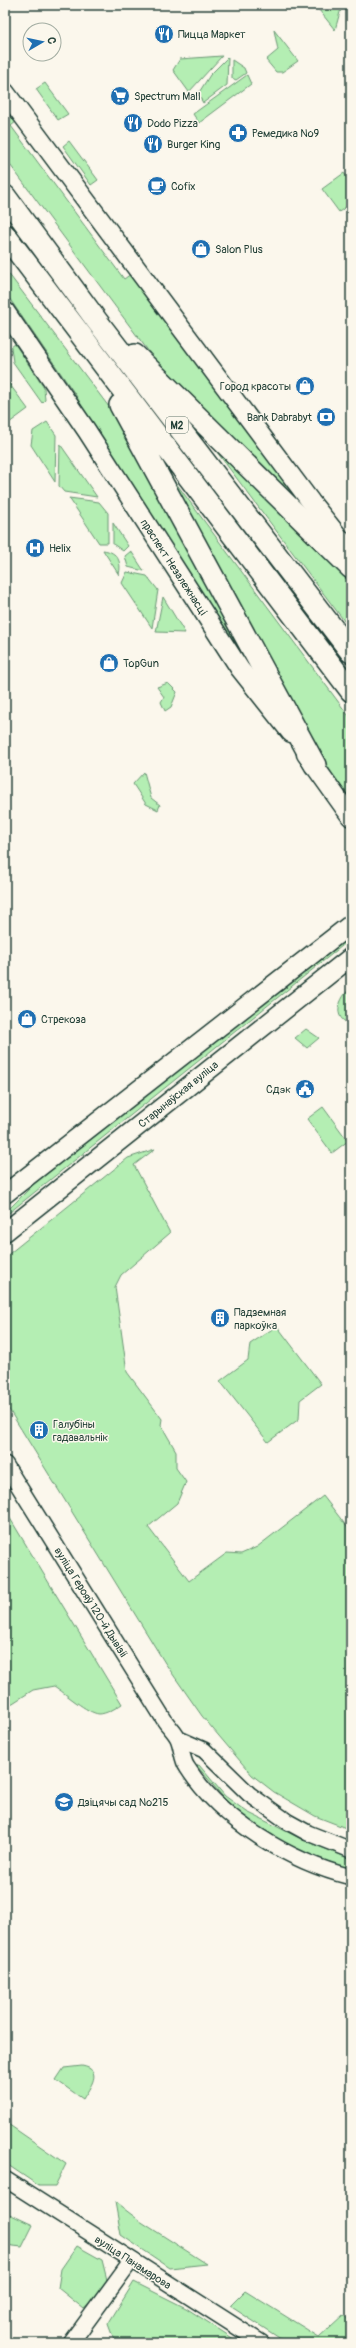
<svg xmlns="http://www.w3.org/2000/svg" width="356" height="2348" font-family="Pangolin,sans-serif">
<rect width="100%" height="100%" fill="#fbf7ec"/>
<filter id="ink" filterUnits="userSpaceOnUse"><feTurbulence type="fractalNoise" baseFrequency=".025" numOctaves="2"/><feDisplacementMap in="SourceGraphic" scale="8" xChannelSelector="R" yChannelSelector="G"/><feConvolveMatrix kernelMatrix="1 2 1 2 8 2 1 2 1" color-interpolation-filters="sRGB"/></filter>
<g filter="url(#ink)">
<path fill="#b4eeb3" stroke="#6a9674" d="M315 5H342L335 30Z
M274 30 298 61 282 72H276L266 60 278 50Z
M222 56 189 92 173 70 180 59Z
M228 57 227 85 203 103 198 94 210 75Z
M232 60 244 68 246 73 236 80 232 78Z
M247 75 251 84 199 123 193 114Z
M45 83 68 114 58 120 36 89Z
M5 105 17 121 11 126 124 279 131 274 341 543 152 356 5 158Z
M69 141 98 180 91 185 63 146Z
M344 173 351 183V203L339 212 322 189Z
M5 269 109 407 260 682 92 429 77 397 5 292Z
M15 344 44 388 45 400 42 403 13 362 11 347Z
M5 378 28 409 5 426Z
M183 407 351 577V630Z
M47 422 56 435 55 482 31 445 33 431Z
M60 444 97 497 64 492 59 486Z
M164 467 351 719V800L332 774Z
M69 498 99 502 108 513V543H99Z
M113 523 128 546 123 551 113 544Z
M103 550C118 552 122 562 119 575Z
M131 551 144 571 128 567 125 556Z
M127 572 147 576 158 590 152 628 122 583Z
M163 597 185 633 156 632Z
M168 683 177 692 171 707 165 711 161 702 164 697 157 687Z
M144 772 151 798 160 805 158 810 146 804 133 784Z
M344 938 347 942 5 1216V1213L38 1180Z
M351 988V1024C331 1019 339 997 351 988Z
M306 1029 319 1038 307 1048 295 1038Z
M323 1107 348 1141 332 1153 307 1119Z
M155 1149 134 1165 170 1233 121 1275 115 1287 127 1372 162 1419 161 1425 176 1451V1468L186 1482 177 1503 148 1527 189 1581 227 1553 241 1554 257 1547 323 1496 351 1532V1830L315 1816 274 1792 252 1775 202 1716 165 1663 5 1403V1257L128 1158Z
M277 1326 321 1384 300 1400 299 1419 268 1442 220 1381 248 1360 250 1344Z
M5 1510 122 1704C116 1708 106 1714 99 1714 87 1713 65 1693 54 1686L33 1690 5 1708Z
M199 1765 225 1796 247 1812 308 1842 351 1859V1869C306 1856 256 1832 223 1797 214 1787 206 1776 197 1766Z
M82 2066C104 2070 90 2087 83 2099L56 2080 64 2068Z
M5 2122 66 2164 55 2186H39L5 2163Z
M115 2202 140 2221 207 2264 170 2268 121 2235Z
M5 2212 33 2225 22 2247 5 2245Z
M77 2246 102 2260 108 2284 84 2309 58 2288 61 2269Z
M134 2282 186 2308 240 2343H115L108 2324Z
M245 2291 319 2337 343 2315 351 2322V2343H287L230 2306Z"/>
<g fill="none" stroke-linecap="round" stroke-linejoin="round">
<g stroke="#1f3d34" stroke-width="18">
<path id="minor" d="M5 1464 165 1721C169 1727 177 1734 179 1741 182 1749 182 1760 187 1767 221 1821 291 1862 351 1877
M179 1739 204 1750 249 1794 288 1822 308 1833 351 1850
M5 2179 262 2343
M71 2343 131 2261"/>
</g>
<g stroke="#1f3d34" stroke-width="21">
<path id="major" d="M5 92 311 502 351 552
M5 311 87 431 240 669 291 733
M306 754 351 817
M5 1194 351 924
M5 1232 351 957"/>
</g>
<g stroke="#1f3d34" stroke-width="24">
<path id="highway" d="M5 196 97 321 351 652
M5 235 351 691
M135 355 351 568
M120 405 315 765"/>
</g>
<use href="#minor" stroke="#fbf7ec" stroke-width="15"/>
<use href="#major" stroke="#fbf7ec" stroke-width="18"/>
<use href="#highway" stroke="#fbf7ec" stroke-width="21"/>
</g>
</g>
<defs>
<g id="restaurant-disc" transform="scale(1)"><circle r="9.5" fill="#1f6fb2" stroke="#fbf7ec"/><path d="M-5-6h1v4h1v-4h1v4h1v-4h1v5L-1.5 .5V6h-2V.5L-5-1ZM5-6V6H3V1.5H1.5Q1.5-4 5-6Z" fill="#fff"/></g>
<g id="supermarket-disc" transform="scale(1)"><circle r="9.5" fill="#1f6fb2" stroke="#fbf7ec"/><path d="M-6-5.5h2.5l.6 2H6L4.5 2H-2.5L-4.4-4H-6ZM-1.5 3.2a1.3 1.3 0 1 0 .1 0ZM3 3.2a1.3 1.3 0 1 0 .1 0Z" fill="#fff"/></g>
<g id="pharmacy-disc" transform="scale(1)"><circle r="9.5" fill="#1f6fb2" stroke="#fbf7ec"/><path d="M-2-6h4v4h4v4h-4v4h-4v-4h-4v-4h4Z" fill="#fff"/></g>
<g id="cafe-disc" transform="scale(1)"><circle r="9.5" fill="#1f6fb2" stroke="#fbf7ec"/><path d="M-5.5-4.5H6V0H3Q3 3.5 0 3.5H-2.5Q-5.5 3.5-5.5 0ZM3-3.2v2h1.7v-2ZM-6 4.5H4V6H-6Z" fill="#fff"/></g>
<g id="shop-disc" transform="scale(1)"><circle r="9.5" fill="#1f6fb2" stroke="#fbf7ec"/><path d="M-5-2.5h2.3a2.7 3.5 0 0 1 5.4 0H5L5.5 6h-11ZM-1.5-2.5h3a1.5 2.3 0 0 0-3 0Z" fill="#fff"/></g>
<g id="bank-disc" transform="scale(1)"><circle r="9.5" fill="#1f6fb2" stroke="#fbf7ec"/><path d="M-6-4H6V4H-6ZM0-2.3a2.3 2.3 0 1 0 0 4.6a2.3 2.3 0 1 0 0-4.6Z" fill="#fff"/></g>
<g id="hospital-disc" transform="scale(1)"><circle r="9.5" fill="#1f6fb2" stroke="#fbf7ec"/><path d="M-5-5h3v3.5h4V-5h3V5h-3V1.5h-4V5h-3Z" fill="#fff"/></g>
<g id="civic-disc" transform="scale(1)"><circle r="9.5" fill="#1f6fb2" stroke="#fbf7ec"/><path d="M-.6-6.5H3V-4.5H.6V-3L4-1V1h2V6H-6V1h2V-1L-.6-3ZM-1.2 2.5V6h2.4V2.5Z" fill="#fff"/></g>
<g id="building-disc" transform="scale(1)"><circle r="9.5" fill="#1f6fb2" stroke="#fbf7ec"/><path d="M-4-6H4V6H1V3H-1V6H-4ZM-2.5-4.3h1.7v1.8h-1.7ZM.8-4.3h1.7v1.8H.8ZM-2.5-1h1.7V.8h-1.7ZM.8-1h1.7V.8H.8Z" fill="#fff"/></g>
<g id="school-disc" transform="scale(1)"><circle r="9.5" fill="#1f6fb2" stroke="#fbf7ec"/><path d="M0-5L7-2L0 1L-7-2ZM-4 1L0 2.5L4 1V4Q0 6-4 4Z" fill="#fff"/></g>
</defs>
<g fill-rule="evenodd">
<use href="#restaurant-disc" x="164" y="34"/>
<use href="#supermarket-disc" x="120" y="96"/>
<use href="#restaurant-disc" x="133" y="123"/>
<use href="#pharmacy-disc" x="238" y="133"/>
<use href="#restaurant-disc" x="153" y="144"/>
<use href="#cafe-disc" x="157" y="186"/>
<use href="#shop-disc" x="201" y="249"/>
<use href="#shop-disc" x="305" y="386"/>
<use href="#bank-disc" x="326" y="417"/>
<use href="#hospital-disc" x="35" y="548"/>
<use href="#shop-disc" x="109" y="663"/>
<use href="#shop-disc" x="27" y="1019"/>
<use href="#civic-disc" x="305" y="1089"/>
<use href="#building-disc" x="220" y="1318"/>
<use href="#building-disc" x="39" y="1430"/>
<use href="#school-disc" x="64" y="1802"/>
</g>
<g text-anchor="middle" stroke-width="3" stroke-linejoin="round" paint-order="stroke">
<rect fill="#fbf7ec" stroke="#61756b" stroke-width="1" x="166" y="417" width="22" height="16" rx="3"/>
<g font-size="10" font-weight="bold" fill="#1f3d34">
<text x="177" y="429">М2</text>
</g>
<g font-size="11" fill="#1f3d34" stroke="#fbf7ec" text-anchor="start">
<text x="178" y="38">Пицца Маркет</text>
<text x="134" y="100">Spectrum Mall</text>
<text x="147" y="127">Dodo Pizza</text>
<text x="252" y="137">Ремедика №9</text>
<text x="167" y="148">Burger King</text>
<text x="171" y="190">Cofix</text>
<text x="215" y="253">Salon Plus</text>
<text x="291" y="390" text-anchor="end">Город красоты</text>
<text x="312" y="421" text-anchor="end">Bank Dabrabyt</text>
<text x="49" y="552">Helix</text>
<text x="123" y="667">TopGun</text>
<text x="41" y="1023">Стрекоза</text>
<text x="291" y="1093" text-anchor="end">Сдэк</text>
<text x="234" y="1316">Падземная<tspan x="234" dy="13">паркоўка</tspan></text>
<text x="53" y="1428">Галубіны<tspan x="53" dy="13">гадавальнік</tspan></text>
<text x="78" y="1806">Дзіцячы сад №215</text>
</g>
<g font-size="11" fill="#1f3d34" stroke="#fbf7ec">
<text transform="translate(174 567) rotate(57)" y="4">праспект Незалежнасці</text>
<text transform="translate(178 1094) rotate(-39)" y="4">Старынаўская вуліца</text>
<text transform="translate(91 1602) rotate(58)" y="4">вуліца Герояў 120-й Дывізіі</text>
<text transform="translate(133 2262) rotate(33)" y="4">вуліца Панамарова</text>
</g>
</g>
<rect width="356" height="2348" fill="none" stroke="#fbf7ec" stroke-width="20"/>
<rect x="10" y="10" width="336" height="2328" fill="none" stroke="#1f3d34" stroke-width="1.5" filter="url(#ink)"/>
<g transform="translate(42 42) rotate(81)"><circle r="19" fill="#fbf7ec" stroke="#a3ada2"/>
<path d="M0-3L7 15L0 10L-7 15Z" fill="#1f6fb2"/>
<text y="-6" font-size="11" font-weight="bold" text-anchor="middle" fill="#1f3d34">С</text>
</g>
</svg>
